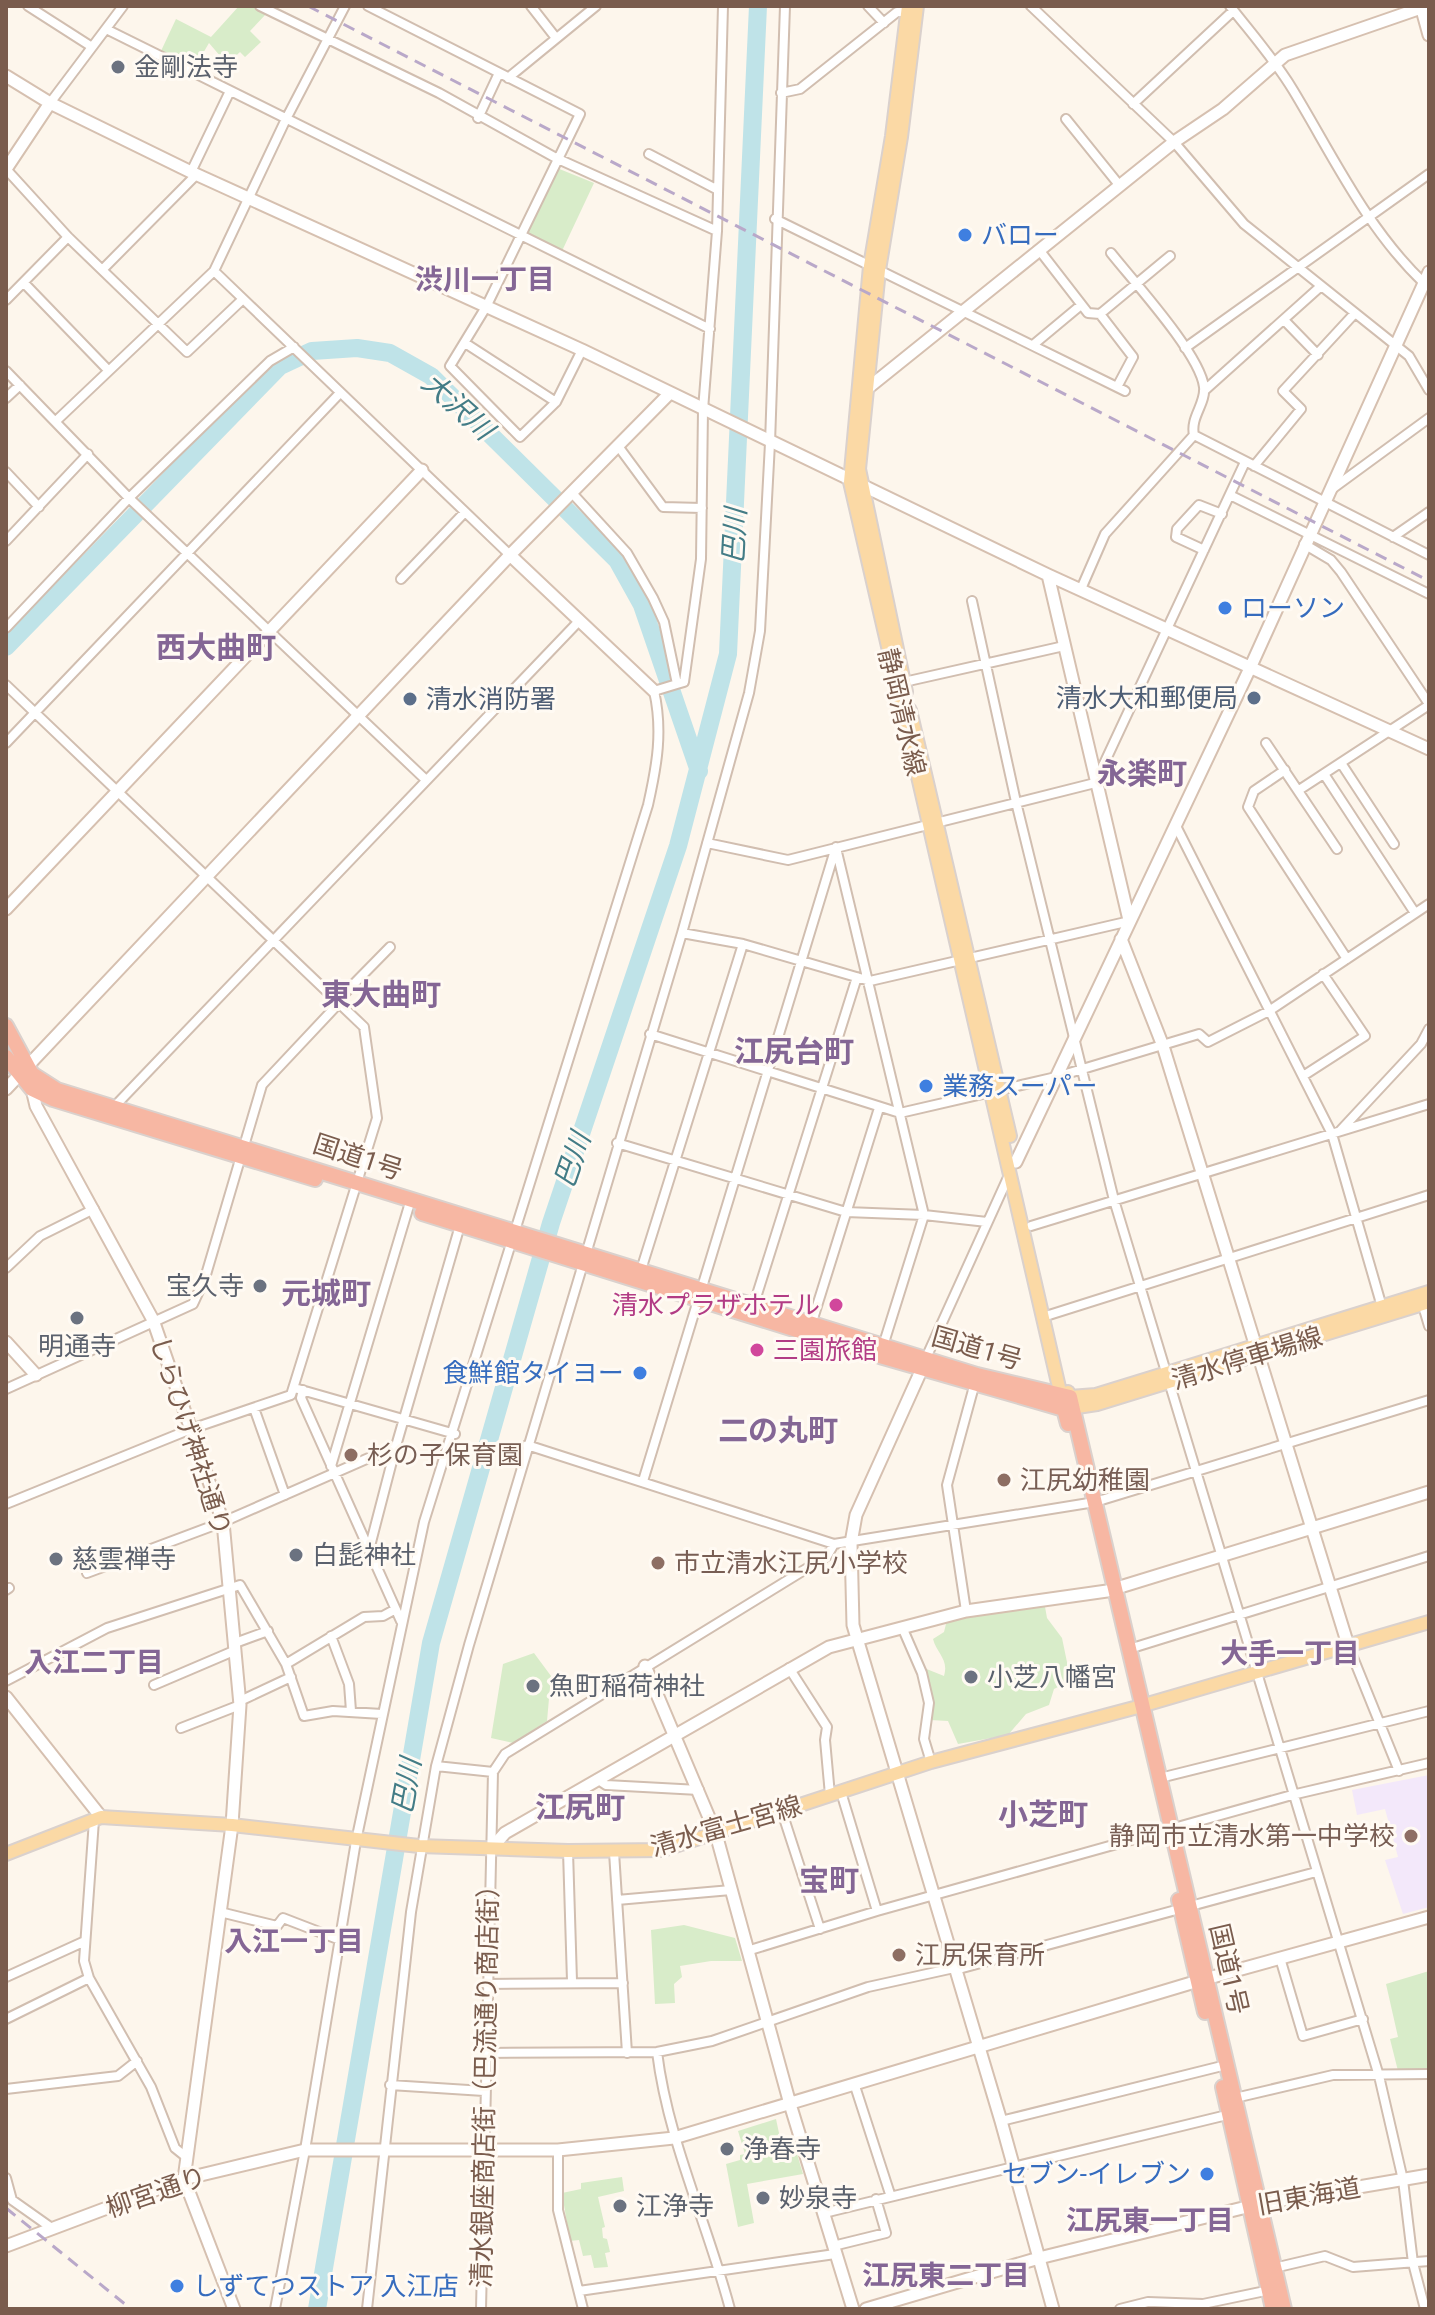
<svg xmlns="http://www.w3.org/2000/svg" width="1435" height="2315" font-family="Roboto,'Noto Sans JP',sans-serif">
<rect width="100%" height="100%" fill="#fdf6ec"/>
<path fill="#f3e8fa" d="M1429 1775V1907L1403 1914 1385 1860 1398 1857 1385 1809 1357 1815 1352 1790Z"/>
<path fill="#d8ecc9" d="M239 6H250L266 14 250 31 261 42 245 57 240 52 227 64 209 43 195 67 161 51 176 19 211 37Z
M557 168 594 183 562 251 530 236 528 230Z
M1044 1601 1047 1618 1062 1638 1068 1667 1066 1683 1054 1689 1049 1705 1026 1714 1008 1735 958 1744 948 1721 930 1720 924 1668 944 1676C949 1659 937 1654 933 1639L944 1632 948 1616Z
M534 1653 551 1676 547 1721 513 1743 491 1738 503 1664Z
M684 1925 735 1938 742 1961H711L680 1966 682 1977 674 1984 675 2003 655 2004 651 1930Z
M1429 1971V2069L1398 2071 1390 2039 1398 2037 1386 1984Z
M776 2119 782 2147 794 2144 803 2174 747 2184 754 2223 738 2227 726 2164 740 2160V2155L745 2154 738 2131Z
M622 2177 624 2191 598 2197 605 2227 602 2228 603 2238 607 2239 610 2252 605 2253 608 2267 594 2268 591 2255 583 2256 579 2240 570 2241 562 2193 581 2189V2183Z"/>
<g fill="none" stroke-linecap="round" stroke-linejoin="round">
<path stroke="#bfe3e8" stroke-width="18" d="M6 647 280 366 312 351 357 348 390 353 431 376 617 560 642 605 699 771
M317 2309 431 1643 551 1223 678 846 728 654 758 6"/>
<g stroke="#d1beb0" stroke-width="12">
<path id="street" d="M28 6 92 47
M260 6 439 93 556 158 717 231
M368 6 580 114 486 307 450 366 520 437 556 402 582 350
M531 6 556 38
M868 6 884 23
M1031 6 1174 142 1244 224 1409 356 1429 390
M1230 6C1251 33 1275 60 1293 90 1333 156 1367 229 1424 283
M106 29 710 329
M508 78 596 6
M781 93 800 89 897 12H907
M50 103 123 6
M1133 104 1233 11
M478 118 499 73
M1066 119 1120 186
M649 154 716 189
M6 169 68 237 187 352 243 299
M191 172 230 91
M775 219 1125 391
M1040 251 1088 313 1100 314 1170 256
M103 269 197 174
M214 271 510 555
M24 283 108 370
M6 300 68 237
M1100 314 1133 357 1117 387
M1284 320 1318 355
M465 343 556 402
M1033 345 1081 305
M1185 348 1429 174
M6 371 129 498 426 780
M1205 390 1321 286
M6 398 20 385
M56 421 214 271 286 119 345 6
M1194 435 1429 555
M618 446 663 507 702 508
M1254 466 1301 409 1283 391 1355 313
M6 472 39 507
M1332 489 1429 418
M572 493 627 553 653 598 664 622 677 684 684 682 701 559 703 410 717 231 723 6
M1230 495 1429 594
M1393 537 1429 512
M6 541 88 454
M1304 544 1331 560 1341 572 1429 704
M1204 550 1176 537 1177 529 1199 505 1222 514
M401 579 465 512
M1081 589 1105 534 1194 435C1190 417 1206 404 1204 387 1200 354 1134 282 1111 253
M972 601 1016 802 1114 1200 1379 2076 1403 2180 1413 2263 1425 2309
M6 628 129 498 270 361 294 347
M904 682 1064 646
M6 685 364 1027 377 1118 291 1395 191 1429 6 1504
M6 743 340 393
M1266 743 1337 849
M1341 763 1394 844
M1285 770 1254 791 1248 807 1347 959
M1324 774 1415 913
M1299 790 1429 705
M1175 824 1332 1134 1382 1307
M707 843 788 860 1095 783 1245 462
M836 848 924 1215 883 1346
M682 933 743 944 870 981 1130 921
M338 1000 390 947
M650 1034 900 1113 1056 1077 1199 1034 1208 1042 1269 1011 1429 904
M1303 1076 1365 1036 1323 974
M114 1107 580 620
M1340 1131 1421 1044 1429 1029
M617 1143 846 1212 924 1215 987 1222
M1031 1226 1429 1104
M6 1268 40 1236 94 1209
M641 1270 743 944
M1421 1299 1429 1326
M754 1304 857 977
M1049 1315 1429 1195
M812 1322 879 1108
M926 1358 1010 1173
M6 1389 193 1304 205 1278 262 1085 340 1002
M298 1389 455 1434
M303 1390 301 1398 401 1621
M254 1408 285 1495
M527 1445 834 1544 1095 1502 1429 1400
M331 1466 411 1199
M643 1481 836 847
M369 1550 396 1446
M87 1573 223 1522 396 1446 461 1222
M6 1590 9 1588
M966 1611 947 1485 976 1379
M902 1627 922 1673 929 1703 924 1739 931 1762
M331 1636 349 1684 351 1711
M235 1643 268 1631
M1348 1645 1399 1771
M1129 1649 1429 1556
M286 1664 364 1617 383 1616 394 1610
M789 1668 827 1727 825 1740 830 1795
M6 1681 107 1628 240 1585 286 1664 304 1716 333 1711 382 1714
M154 1685 236 1650
M240 1701 291 1677
M181 1728 240 1705
M436 1766 493 1772
M1160 1778 1429 1711
M597 1779 606 1785 699 1790
M841 1792 877 1911
M782 1812 820 1929
M94 1820 84 1961 89 1978 151 2087 175 2148 185 2156
M568 1851 572 1981
M614 1852 627 2053
M617 1900 731 1890
M220 1912 277 1926 283 1918 340 1940
M747 1951 877 1911 1292 1795 1429 1763
M1280 1958 1303 2036 1363 2019
M955 1970 1316 1872
M6 1977 83 1942
M486 1984 623 1983
M6 2019 89 1978
M657 2052C668 2141 707 2222 730 2309
M485 2053 657 2052 712 2041 868 1987 954 1968
M854 2083 890 2194
M390 2085 484 2091
M6 2089 118 2076 137 2061
M1235 2098 1333 2075 1429 2074
M1001 2121 1226 2065
M558 2150V2210L583 2309
M6 2178 12 2200 53 2229
M824 2213 1231 2114
M833 2246 886 2233 876 2199
M1274 2268 1325 2256 1353 2267 1429 2261
M579 2291 835 2254
M275 2309 305 2150 356 1841 424 1522 648 805C657 765 663 731 654 691L677 684
M367 2309 411 1912 436 1766 469 1645 682 933 749 693 760 631 770 443 785 6
M481 2309 493 1772 505 1754 827 1556 834 1544
M1120 2309 1148 2302 1203 2304 1270 2290"/>
</g>
<g stroke="#d6c0b0" stroke-width="15">
<path id="secondary" d="M1421 6 1429 35
M6 76 50 103 191 172 582 350 1048 575 1429 749
M6 169 50 103
M868 388 1174 142 1223 109 1285 55 1421 8
M510 555 654 691
M1048 575 1129 920
M6 909 422 470
M1121 939 1163 1046 1348 1645
M36 1085 32 1089 36 1106 153 1320 223 1522 240 1705 232 1825 184 2179 234 2309
M6 1089 510 555 670 393
M1016 1162 1251 666 1429 272
M6 1342 36 1375
M925 1362 856 1515 851 1543 853 1625 1001 2121 1053 2309
M645 1666 716 1834 790 2104 853 2309
M6 1697 101 1817
M490 1850 505 1833 829 1647 966 1611 1107 1591 1429 1492
M6 2246 184 2179 305 2150H558L674 2138 1198 1981 1429 1917
M866 2309 1039 2258 1259 2204 1429 2175"/>
</g>
<g stroke="#dad1cd" stroke-width="16">
<path id="primary" d="M908 6 892 136 870 266 850 482 1064 1409 1097 1404 1429 1302
M906 692 859 469 879 270 901 137 917 6
M910 710 1010 1136
M1068 1392 1070 1397 1096 1395 1429 1292
M6 1854 101 1817 232 1825 419 1846 568 1851 663 1850 931 1762 1134 1708 1429 1622"/>
</g>
<g stroke="#dad1cd" stroke-width="18">
<path id="highway" d="M6 1026 32 1074 57 1090 977 1375 1070 1397 1284 2309
M6 1057 32 1089 53 1099 315 1179
M422 1213 880 1356 1064 1409 1068 1424
M1179 1900 1205 2012
M1223 2087 1273 2309"/>
</g>
<use href="#street" stroke="#fff" stroke-width="8"/>
<use href="#secondary" stroke="#fff" stroke-width="11"/>
<use href="#primary" stroke="#fbd9a5" stroke-width="12"/>
<use href="#highway" stroke="#f7b7a3" stroke-width="14"/>
<path stroke="#b9a8c9" stroke-width="3" stroke-dasharray="12 8" stroke-linecap="butt" d="M308 6 1429 581
M6 2208 131 2309
M6 2308 7 2309"/>
</g>
<g fill="#6b7280" stroke="#fffaf3" stroke-width="3">
<circle cx="118" cy="67" r="8"/>
<circle cx="260" cy="1286" r="8"/>
<circle cx="77" cy="1318" r="8"/>
<circle cx="296" cy="1555" r="8"/>
<circle cx="56" cy="1559" r="8"/>
<circle cx="971" cy="1677" r="8"/>
<circle cx="533" cy="1686" r="8"/>
<circle cx="727" cy="2149" r="8"/>
<circle cx="763" cy="2198" r="8"/>
<circle cx="620" cy="2206" r="8"/>
</g>
<g fill="#3f7fe0" stroke="#fffaf3" stroke-width="3">
<circle cx="965" cy="235" r="8"/>
<circle cx="1225" cy="608" r="8"/>
<circle cx="926" cy="1086" r="8"/>
<circle cx="640" cy="1373" r="8"/>
<circle cx="1207" cy="2174" r="8"/>
<circle cx="177" cy="2286" r="8"/>
</g>
<g fill="#5c6f8a" stroke="#fffaf3" stroke-width="3">
<circle cx="1254" cy="698" r="8"/>
<circle cx="410" cy="699" r="8"/>
</g>
<g fill="#d1479c" stroke="#fffaf3" stroke-width="3">
<circle cx="836" cy="1305" r="8"/>
<circle cx="757" cy="1350" r="8"/>
</g>
<g fill="#8d6e63" stroke="#fffaf3" stroke-width="3">
<circle cx="351" cy="1455" r="8"/>
<circle cx="1004" cy="1480" r="8"/>
<circle cx="658" cy="1563" r="8"/>
<circle cx="1411" cy="1836" r="8"/>
<circle cx="899" cy="1955" r="8"/>
</g>
<g text-anchor="middle" stroke-width="6" stroke-linejoin="round" paint-order="stroke">
<g font-size="26" fill="#5b616d" stroke="#fffaf3" text-anchor="start">
<text x="134" y="76">金剛法寺</text>
<text x="244" y="1295" text-anchor="end">宝久寺</text>
<text x="77" y="1355" text-anchor="middle">明通寺</text>
<text x="312" y="1564">白髭神社</text>
<text x="72" y="1568">慈雲禅寺</text>
<text x="987" y="1686">小芝八幡宮</text>
<text x="549" y="1695">魚町稲荷神社</text>
<text x="743" y="2158">浄春寺</text>
<text x="779" y="2207">妙泉寺</text>
<text x="636" y="2215">江浄寺</text>
</g>
<g font-size="26" fill="#366cbe" stroke="#fffaf3" text-anchor="start">
<text x="981" y="244">バロー</text>
<text x="1241" y="617">ローソン</text>
<text x="942" y="1095">業務スーパー</text>
<text x="624" y="1382" text-anchor="end">食鮮館タイヨー</text>
<text x="1191" y="2183" text-anchor="end">セブン-イレブン</text>
<text x="193" y="2295">しずてつストア 入江店</text>
</g>
<g font-size="26" fill="#4e5e75" stroke="#fffaf3" text-anchor="end">
<text x="1238" y="707">清水大和郵便局</text>
<text x="426" y="708" text-anchor="start">清水消防署</text>
</g>
<g font-size="26" fill="#7a5c4d" stroke="#fffaf3">
<text transform="translate(902 712) rotate(77)" y="9">静岡清水線</text>
<text transform="translate(358 1157) rotate(18)" y="9">国道1号</text>
<text transform="translate(977 1348) rotate(16)" y="9">国道1号</text>
<text transform="translate(1247 1358) rotate(-17)" y="9">清水停車場線</text>
<text transform="translate(191 1436) rotate(72)" y="9">しらひげ神社通り</text>
<text transform="translate(726 1826) rotate(-16)" y="9">清水富士宮線</text>
<text transform="translate(1229 1969) rotate(77)" y="9">国道1号</text>
<text transform="translate(485 2080) rotate(-89)" y="9">清水銀座商店街（巴流通り商店街）</text>
<text transform="translate(156 2192) rotate(-19)" y="9">柳宮通り</text>
<text transform="translate(1309 2196) rotate(-10)" y="9">旧東海道</text>
</g>
<g font-size="26" fill="#b23c85" stroke="#fffaf3" text-anchor="end">
<text x="820" y="1314">清水プラザホテル</text>
<text x="773" y="1359" text-anchor="start">三園旅館</text>
</g>
<g font-size="26" fill="#785e54" stroke="#fffaf3" text-anchor="start">
<text x="367" y="1464">杉の子保育園</text>
<text x="1020" y="1489">江尻幼稚園</text>
<text x="674" y="1572">市立清水江尻小学校</text>
<text x="1395" y="1845" text-anchor="end">静岡市立清水第一中学校</text>
<text x="915" y="1964">江尻保育所</text>
</g>
<g font-size="28" font-weight="bold" fill="#846695" stroke="#fffaf3">
<text x="485" y="289">渋川一丁目</text>
<text x="1290" y="1663">大手一丁目</text>
<text x="94" y="1672">入江二丁目</text>
<text x="294" y="1951">入江一丁目</text>
<text x="1150" y="2230">江尻東一丁目</text>
<text x="946" y="2285">江尻東二丁目</text>
</g>
<g font-size="28" font-style="italic" fill="#437c86" stroke="#fffaf3">
<text transform="translate(458 406) rotate(42)" y="10">大沢川</text>
<text transform="translate(734 536) rotate(-87)" y="10">巴川</text>
<text transform="translate(572 1160) rotate(-71)" y="10">巴川</text>
<text transform="translate(406 1786) rotate(-80)" y="10">巴川</text>
</g>
<g font-size="30" font-weight="bold" fill="#846695" stroke="#fffaf3">
<text x="216" y="658">西大曲町</text>
<text x="1142" y="784">永楽町</text>
<text x="381" y="1005">東大曲町</text>
<text x="794" y="1062">江尻台町</text>
<text x="326" y="1304">元城町</text>
<text x="778" y="1441">二の丸町</text>
<text x="580" y="1818">江尻町</text>
<text x="1043" y="1825">小芝町</text>
<text x="829" y="1891">宝町</text>
</g>
</g>
<rect width="1435" height="2315" fill="none" stroke="#7a5c4d" stroke-width="16"/>
</svg>
